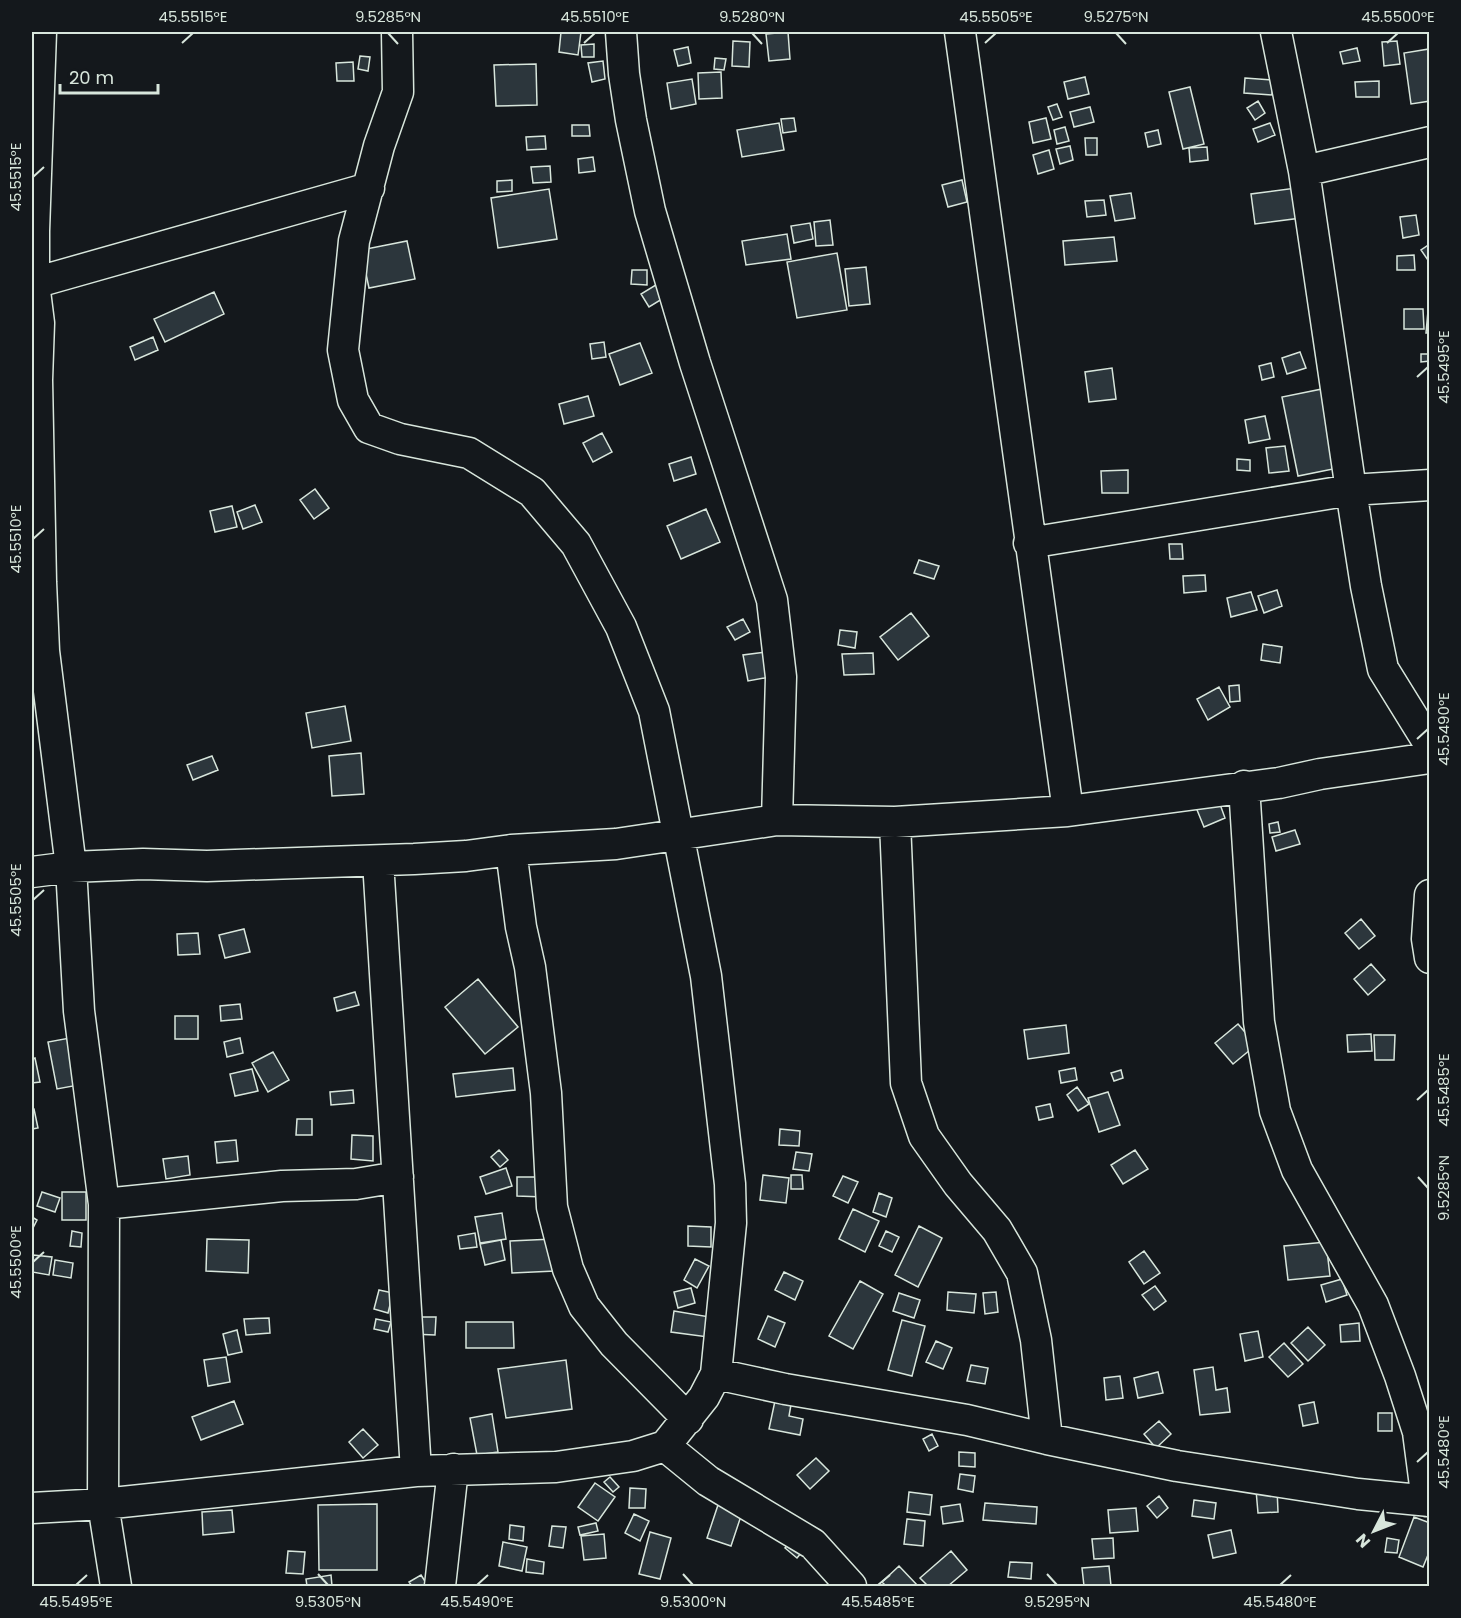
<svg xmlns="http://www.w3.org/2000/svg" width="1461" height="1618" font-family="Poppins,sans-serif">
<rect width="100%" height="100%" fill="#14181c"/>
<path fill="#2c363c" stroke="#d8e6dc" stroke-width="1.5" d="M561 32H581L578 55 559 52Z
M788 32 790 59 769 61 766 34Z
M733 41 750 42 749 67 732 66Z
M1397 41 1400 64 1384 66 1382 42Z
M594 44V57H582L581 45Z
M688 47 691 63 678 66 674 50Z
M1357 48 1360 61 1343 64 1340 52Z
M1429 49 1430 101 1411 104 1404 53Z
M360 56 370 57 368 71 358 69Z
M715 58 726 59 724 70 714 69Z
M603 61 605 79 592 82 588 63Z
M353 62 354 81H337L336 63Z
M536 64 537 105 496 106 494 65Z
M721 72 722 98 699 99 698 73Z
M1085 77 1089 94 1068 99 1064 82Z
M1245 78 1273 80 1272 95 1244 93Z
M692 79 696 104 671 109 667 83Z
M1379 81V97H1356L1355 82Z
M1190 87 1204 144 1183 149 1169 92Z
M1258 101 1265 113 1255 120 1247 108Z
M1057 104 1062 117 1053 120 1048 107Z
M1090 107 1094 122 1074 127 1070 112Z
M794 118 796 131 783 133 781 119Z
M1046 118 1051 139 1033 143 1029 122Z
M779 123 784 150 742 157 737 130Z
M1270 123 1275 135 1258 142 1253 129Z
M572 125H589L590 136H572Z
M1065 127 1069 141 1057 144 1054 130Z
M1158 130 1161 144 1148 147 1145 133Z
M545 136 546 149 527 150 526 137Z
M1085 138H1097V155H1086Z
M1070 146 1073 160 1060 164 1056 149Z
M1207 147 1208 160 1190 162 1189 148Z
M1049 150 1054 169 1038 174 1033 155Z
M593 157 595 171 579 173 578 159Z
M550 166 551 182 533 183 531 167Z
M512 180V191L497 192V181Z
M962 180 967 202 948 207 942 185Z
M1296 188 1301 218 1255 224 1251 194Z
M549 189 557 239 498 248 491 198Z
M1131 193 1135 218 1115 221 1110 196Z
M1104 200 1106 215 1087 217 1085 201Z
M1416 215 1419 235 1403 238 1400 217Z
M830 220 833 245 816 246 814 222Z
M810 223 813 239 794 243 791 226Z
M787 234 791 259 746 265 742 241Z
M1114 237 1117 261 1065 265 1063 241Z
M407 241 415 279 369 288 361 250Z
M1430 244V263L1421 250Z
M837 253 847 310 797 318 787 262Z
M1414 255 1415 270H1397V256Z
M866 267 870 304 849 306 845 269Z
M632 270H647V285L631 284Z
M659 283 667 296 649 307 641 294Z
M214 292 224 314 165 342 154 319Z
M1404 309H1423L1424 329H1404Z
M1428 311H1430V333H1426Z
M153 337 158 350 135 360 130 347Z
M604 342 606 357 592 359 590 344Z
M640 343 652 373 620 385 609 354Z
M1300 352 1306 368 1287 374 1282 358Z
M1421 354H1430V361L1421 362Z
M1271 363 1274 377 1262 380 1259 366Z
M1112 368 1116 399 1089 402 1085 372Z
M1327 388 1343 467 1298 476 1282 397Z
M588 396 594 416 564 424 559 404Z
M1265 416 1270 439 1249 443 1245 420Z
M602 433 612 452 593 462 583 443Z
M1285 446 1289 471 1269 473 1266 448Z
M691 457 696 474 674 481 669 464Z
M1237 459 1250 460V471L1237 470Z
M1128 470V493H1102L1101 471Z
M315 489 329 508 314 519 300 500Z
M255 505 262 522 243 529 237 512Z
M232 506 237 527 215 532 210 511Z
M706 509 720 542 681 559 667 526Z
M1169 544H1182L1183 559H1170Z
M919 560 939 566 934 579 914 573Z
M1205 575 1206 591 1184 593 1183 576Z
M1277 590 1282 606 1264 613 1258 596Z
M1251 592 1257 610 1231 617 1227 598Z
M911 613 929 636 898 660 880 637Z
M743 619 750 632 735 640 727 627Z
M840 630 857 632 855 648 838 645Z
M1263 644 1282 647 1280 663 1261 660Z
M765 652 770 677 748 681 743 655Z
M873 653 874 674 844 675 842 654Z
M1239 685 1240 701 1230 702 1229 686Z
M1219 687 1230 707 1208 720 1197 699Z
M345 706 351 741 312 748 306 713Z
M361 753 364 794 332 796 329 756Z
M212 756 218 770 193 780 187 765Z
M1217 796 1225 818 1204 827 1195 805Z
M1278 822 1280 832 1270 833 1269 824Z
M1295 830 1300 844 1276 851 1272 837Z
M1361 919 1375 936 1359 949 1345 933Z
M244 929 250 952 225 958 219 935Z
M198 933 200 954 178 955 177 934Z
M1371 964 1385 980 1368 995 1354 979Z
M478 979 518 1027 485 1054 445 1007Z
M355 992 359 1005 337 1011 334 998Z
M240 1004 242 1019 221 1021 220 1006Z
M175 1016H198V1039H175Z
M1238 1024 1256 1045 1233 1064 1215 1043Z
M1066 1025 1069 1053 1028 1059 1024 1030Z
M1371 1034 1372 1051 1348 1052 1347 1035Z
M1374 1035H1395L1394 1060H1375Z
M75 1037 84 1084 57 1089 48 1042Z
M240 1038 243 1053 227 1057 224 1042Z
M273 1052 289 1080 268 1092 252 1063Z
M35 1058 40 1082 32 1083V1059Z
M513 1068 515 1090 456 1097 453 1074Z
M1075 1068 1077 1080 1061 1083 1059 1071Z
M252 1069 258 1091 235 1096 230 1074Z
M1121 1070 1123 1078 1114 1081 1111 1073Z
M1077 1087 1089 1104 1078 1111 1067 1095Z
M353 1090 354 1103 331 1105 330 1092Z
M1108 1092 1120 1125 1099 1132 1088 1098Z
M1050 1104 1053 1117 1039 1120 1036 1107Z
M32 1109H34L38 1128 32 1129Z
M297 1119H312V1135H296Z
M780 1129 800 1131 799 1146 779 1145Z
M352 1135 373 1136V1161L351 1159Z
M236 1140 238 1161 217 1163 215 1142Z
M499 1150 508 1160 500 1167 491 1157Z
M1135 1150 1148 1169 1123 1184 1111 1165Z
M796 1152 812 1154 809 1171 793 1169Z
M188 1156 190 1175 166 1179 163 1159Z
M506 1168 512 1186 486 1194 480 1177Z
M763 1175 789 1178 786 1203 760 1200Z
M791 1175H802L803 1189H791Z
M843 1176 858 1182 848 1203 833 1196Z
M517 1177H543L544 1197 517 1196Z
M42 1192 60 1198 55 1212 37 1206Z
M62 1192H86V1220H62Z
M879 1193 892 1198 886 1217 873 1212Z
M853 1209 879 1221 865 1252 839 1239Z
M502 1213 506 1239 480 1243 475 1217Z
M32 1217 37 1220 32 1230Z
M688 1226 711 1227V1247L688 1246Z
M919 1226 942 1238 918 1287 895 1275Z
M72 1231 82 1233 81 1247 70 1246Z
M886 1231 899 1237 892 1252 879 1246Z
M475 1233 477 1247 460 1249 458 1236Z
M207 1239 249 1240 248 1273 206 1271Z
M553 1239 555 1271 512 1273 510 1241Z
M501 1240 505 1260 485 1265 480 1244Z
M1326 1242 1330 1276 1288 1280 1284 1246Z
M1144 1251 1160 1273 1144 1284 1129 1262Z
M33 1255 52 1257 49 1275 32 1272Z
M695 1259 709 1266 697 1288 684 1280Z
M55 1260 73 1263 71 1278 53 1275Z
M784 1272 803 1281 795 1300 775 1290Z
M1342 1279 1347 1295 1326 1302 1321 1285Z
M860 1281 883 1294 853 1349 829 1336Z
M1155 1286 1166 1301 1154 1310 1142 1295Z
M691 1288 695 1303 678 1308 674 1292Z
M379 1290 393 1293 388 1313 374 1309Z
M948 1292 976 1294 974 1313 947 1310Z
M996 1292 998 1312 985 1314 983 1293Z
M899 1293 920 1300 914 1318 893 1311Z
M674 1311 710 1317 708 1337 671 1332Z
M768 1316 785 1323 775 1347 758 1339Z
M412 1317H436L435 1335 411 1334Z
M269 1318 270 1333 246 1335 244 1319Z
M376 1319 391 1322 388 1332 374 1329Z
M902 1320 925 1326 912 1376 888 1370Z
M466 1322H513L514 1348H466Z
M1359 1323 1360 1341 1341 1342 1340 1325Z
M1308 1327 1325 1345 1308 1361 1291 1343Z
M237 1330 242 1352 228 1355 223 1334Z
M1258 1331 1263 1357 1245 1361 1240 1334Z
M936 1341 952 1348 943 1369 926 1362Z
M1284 1343 1303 1364 1288 1377 1269 1357Z
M226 1357 230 1382 208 1386 204 1360Z
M566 1360 572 1409 506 1418 498 1369Z
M971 1365 988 1368 985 1384 967 1381Z
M1213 1367 1216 1390 1227 1388 1230 1412 1200 1415 1194 1370Z
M1158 1372 1163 1393 1138 1398 1134 1378Z
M1120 1376 1123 1398 1106 1400 1104 1378Z
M776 1396 792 1399 789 1416 803 1419 800 1435 769 1429Z
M234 1401 243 1424 201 1440 192 1417Z
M1314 1402 1318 1423 1303 1426 1299 1405Z
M1378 1413H1392V1431H1378Z
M492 1414 498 1452 477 1455 470 1418Z
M1159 1421 1171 1434 1156 1448 1144 1434Z
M363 1429 378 1445 363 1458 349 1442Z
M932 1434 938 1446 929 1451 923 1439Z
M959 1452 975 1453V1467L959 1466Z
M816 1458 829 1471 810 1489 797 1475Z
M960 1474 975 1476 973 1492 958 1489Z
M610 1477 619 1487 613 1492 604 1482Z
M595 1483 615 1497 598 1521 578 1507Z
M630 1488 646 1489 645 1508H629Z
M1277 1488 1278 1512 1258 1513 1256 1490Z
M909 1492 932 1495 930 1515 907 1512Z
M721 1496 745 1504 731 1546 707 1538Z
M1159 1496 1168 1508 1157 1518 1147 1506Z
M1194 1500 1216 1503 1214 1519 1192 1516Z
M985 1503 1037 1507 1036 1524 983 1520Z
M377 1504V1570H319L318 1505Z
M960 1504 963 1521 943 1524 941 1507Z
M1136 1508 1138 1531 1110 1533 1108 1510Z
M232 1510 234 1532 203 1535 202 1512Z
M634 1514 649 1521 640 1541 625 1533Z
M1414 1517 1430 1523V1550L1423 1567 1399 1557Z
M907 1519 925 1521 923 1546 904 1544Z
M596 1523 598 1531 580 1535 578 1527Z
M510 1525 524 1527 523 1541 509 1539Z
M552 1526 566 1527 563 1548 549 1546Z
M1231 1530 1236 1553 1213 1558 1208 1535Z
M650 1532 671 1538 660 1579 639 1574Z
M604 1534 606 1558 584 1560 581 1536Z
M794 1537 806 1547 797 1558 785 1548Z
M1113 1538 1114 1558 1094 1559 1092 1539Z
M1387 1538 1399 1540 1397 1553 1385 1552Z
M503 1542 527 1547 522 1571 499 1566Z
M288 1551 305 1552 303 1574 286 1573Z
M951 1551 967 1570 948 1586H928L920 1578Z
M527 1559 544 1562 543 1574 526 1572Z
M1010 1562 1032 1563 1031 1579 1008 1577Z
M899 1566 918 1586H886L882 1582Z
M1109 1566 1111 1586H1084L1082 1568Z
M331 1575 332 1586H307L306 1579Z
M421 1575 428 1586H412L409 1582Z"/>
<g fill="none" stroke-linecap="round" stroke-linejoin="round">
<g stroke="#d8e6dc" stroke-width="33">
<path id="minor" d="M41 32 34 231V283L39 323 37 380 41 582 44 651 71 867 79 1011 104 1204 103 1504 116 1586
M621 32 624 74 631 120 650 211 695 363 772 600 781 677 777 820
M960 32 1068 811
M1276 32 1304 171 1351 490 1366 586 1383 669 1430 745
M1304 171 1430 142
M34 283 369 188
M1029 543 1351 490 1430 485
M1244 786 1259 1022 1275 1111 1297 1170 1373 1305 1400 1376 1418 1432 1427 1501
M895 822 906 1083 924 1136 958 1184 997 1230 1022 1273 1036 1340 1047 1439
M511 850 521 927 530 967 546 1093 552 1207 568 1269 584 1306 614 1344 688 1419
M378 861 416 1471
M32 872 71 867 143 864 207 866 414 859 466 856 511 850 616 844 777 820 895 822 1068 811 1279 783 1320 774 1430 758
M1430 895 1427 939 1430 958
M104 1204 282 1186 356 1184 398 1177
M716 1374 785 1389 967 1420 1047 1439 1177 1466 1358 1494 1430 1501
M665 1446 708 1481 813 1544 851 1586
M32 1508 103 1504 416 1471 556 1467 633 1456 665 1446 704 1397 716 1374 731 1223 730 1184 706 976 654 711 621 627 576 544 532 492 469 453 400 439 369 428 353 400 343 350 354 241 379 146 398 92 397 32
M440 1586 453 1469"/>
</g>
<use href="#minor" stroke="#14181c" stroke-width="30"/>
</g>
<path fill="none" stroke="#d8e6dc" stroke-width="2" d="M388 33 398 44M752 33 762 44M1116 33 1126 44M182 43 193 33M584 43 595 33M985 43 996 33M1387 43 1398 33M33 177 44 167M1417 377 1428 367M33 539 44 529M1417 739 1428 729M33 900 44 890M1417 1100 1428 1090M1418 1177 1428 1188M33 1262 44 1252M1417 1462 1428 1452M318 1574 328 1585M683 1574 693 1585M1047 1574 1057 1585M76 1585 87 1575M477 1585 488 1575M878 1585 890 1575M1280 1585 1291 1575"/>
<rect width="1461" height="1618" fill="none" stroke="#14181c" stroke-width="66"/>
<g transform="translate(1374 1531) rotate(228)" stroke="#14181c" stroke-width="4.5" paint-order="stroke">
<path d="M0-4.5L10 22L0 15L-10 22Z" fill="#d8e6dc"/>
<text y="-9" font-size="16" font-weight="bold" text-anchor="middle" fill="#d8e6dc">N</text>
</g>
<path d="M60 84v9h98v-9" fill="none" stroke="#d8e6dc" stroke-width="3"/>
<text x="69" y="84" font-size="18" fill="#d8e6dc" stroke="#14181c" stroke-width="4.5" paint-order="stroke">20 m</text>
<rect x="33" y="33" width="1395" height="1552" fill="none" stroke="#d8e6dc" stroke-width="2"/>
<g font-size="15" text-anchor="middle" fill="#d8e6dc">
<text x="193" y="22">45.5515°E</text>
<text x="388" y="22">9.5285°N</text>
<text x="595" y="22">45.5510°E</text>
<text x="752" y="22">9.5280°N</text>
<text x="996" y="22">45.5505°E</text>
<text x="1116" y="22">9.5275°N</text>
<text x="1398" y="22">45.5500°E</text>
<text transform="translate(16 177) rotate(-90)" y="5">45.5515°E</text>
<text transform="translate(1444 367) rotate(-90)" y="5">45.5495°E</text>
<text transform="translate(16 539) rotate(-90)" y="5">45.5510°E</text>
<text transform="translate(1444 729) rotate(-90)" y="5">45.5490°E</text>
<text transform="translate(16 900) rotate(-90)" y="5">45.5505°E</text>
<text transform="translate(1444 1090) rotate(-90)" y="5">45.5485°E</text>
<text transform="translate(1444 1188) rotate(-90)" y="5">9.5285°N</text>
<text transform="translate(16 1262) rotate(-90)" y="5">45.5500°E</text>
<text transform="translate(1444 1452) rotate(-90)" y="5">45.5480°E</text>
<text x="76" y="1607">45.5495°E</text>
<text x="328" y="1607">9.5305°N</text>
<text x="477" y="1607">45.5490°E</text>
<text x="693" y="1607">9.5300°N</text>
<text x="878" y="1607">45.5485°E</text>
<text x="1057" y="1607">9.5295°N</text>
<text x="1280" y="1607">45.5480°E</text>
</g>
</svg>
